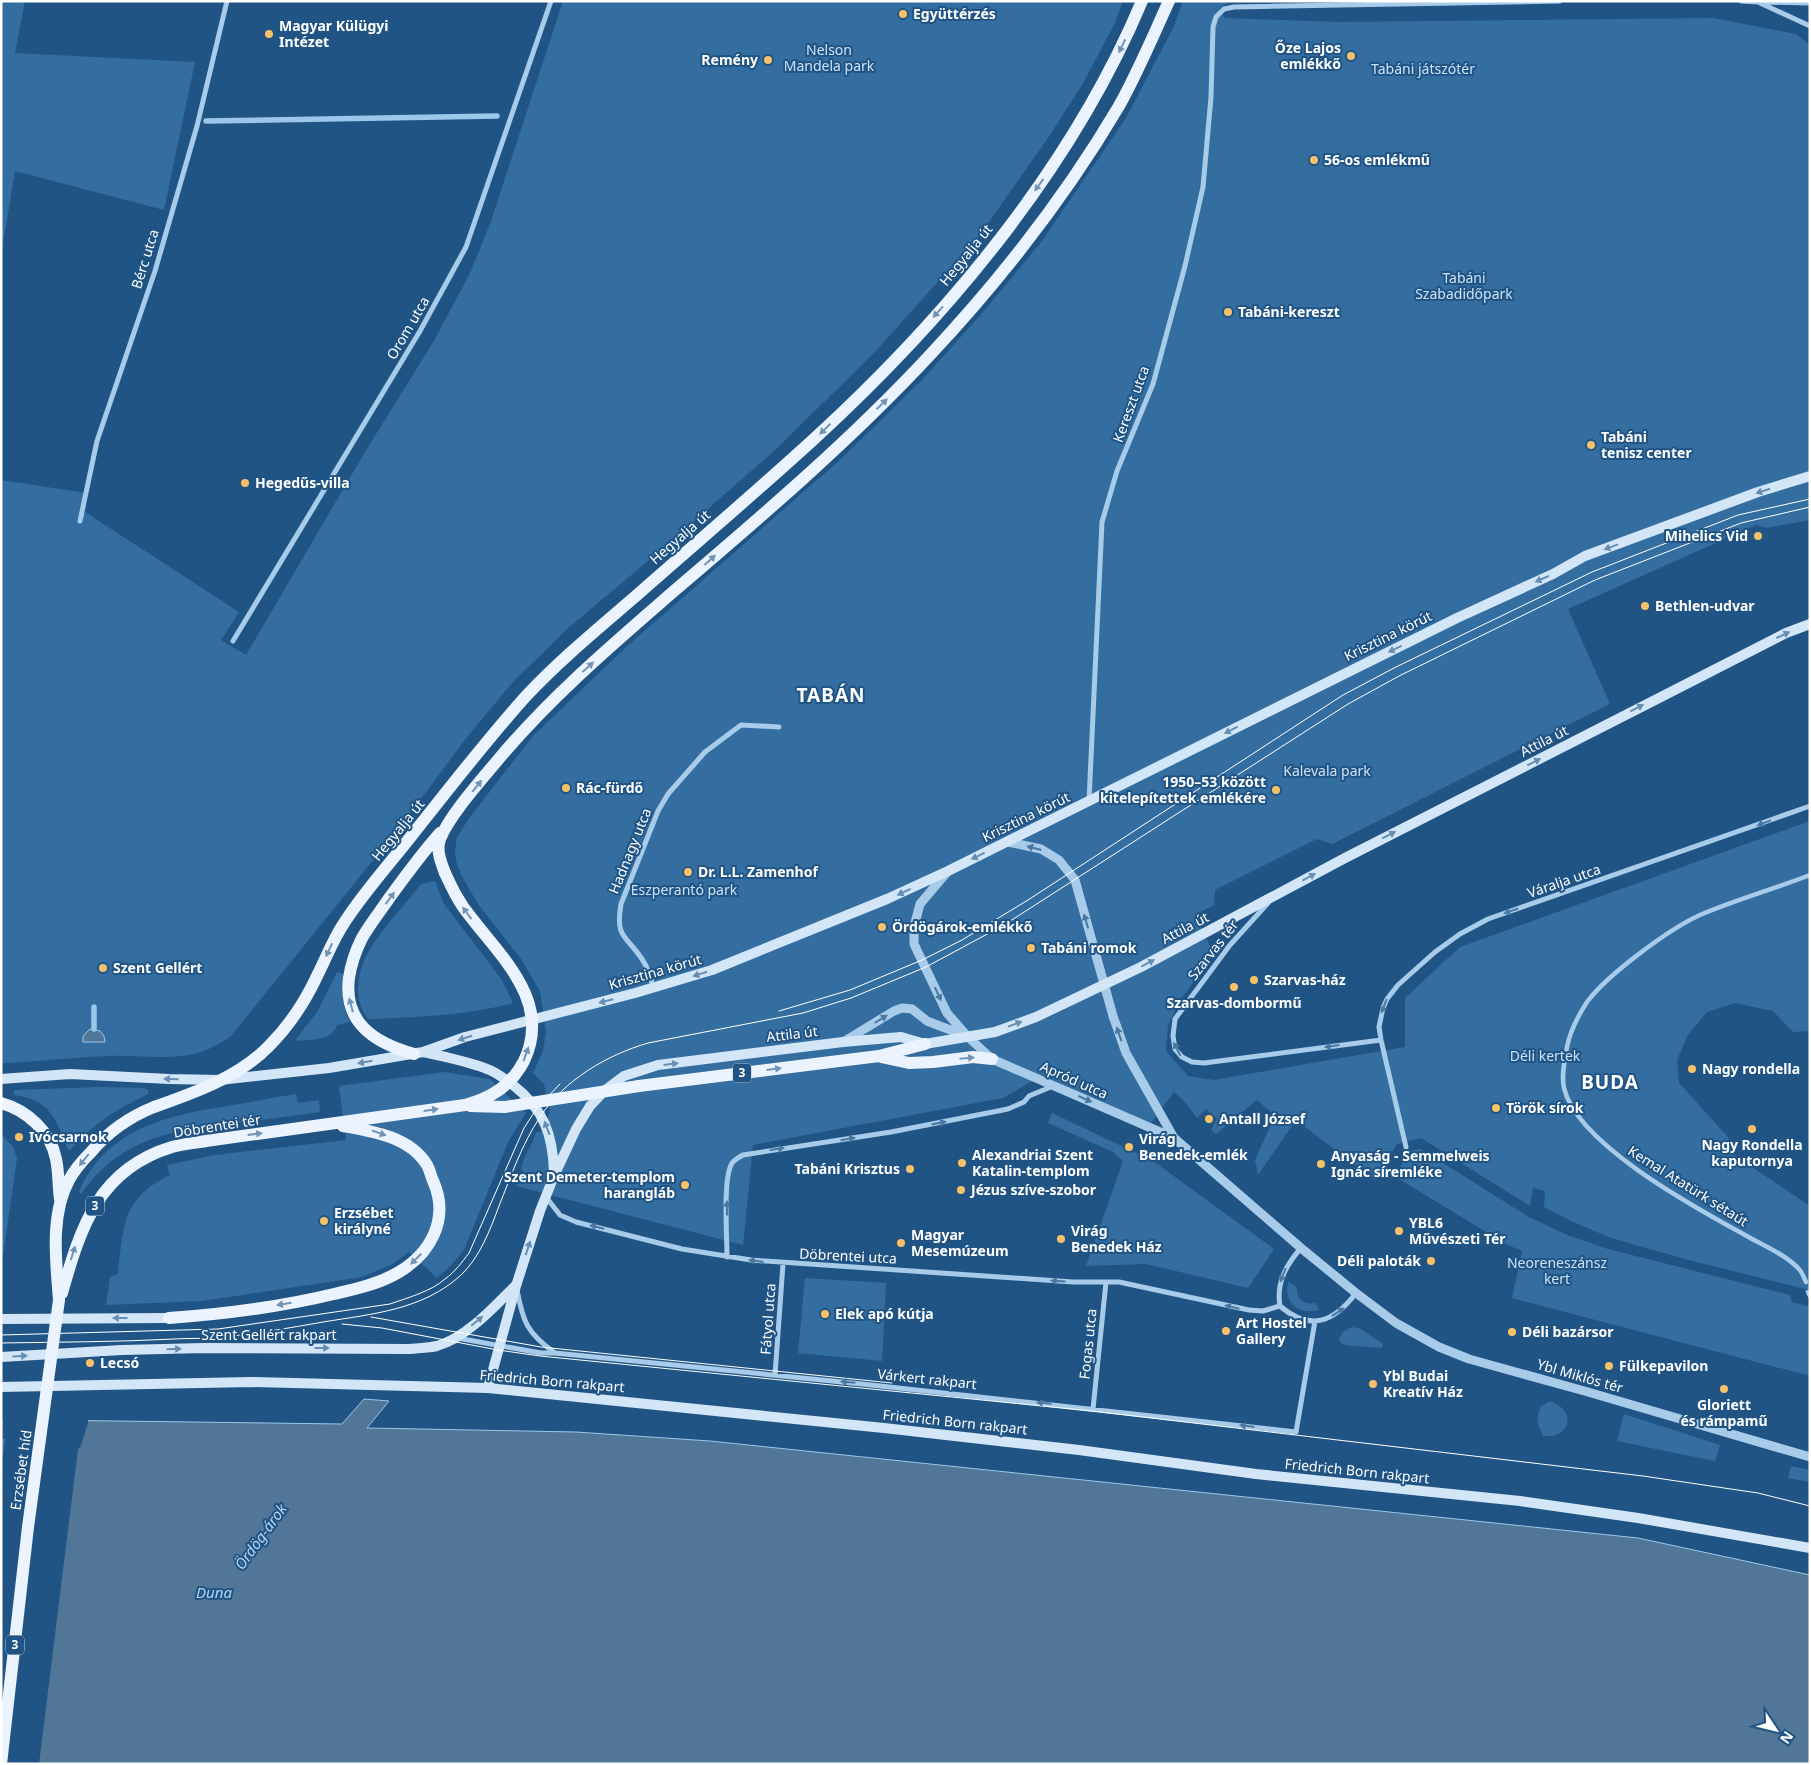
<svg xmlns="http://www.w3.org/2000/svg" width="1811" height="1765" font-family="'Noto Sans',sans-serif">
<rect width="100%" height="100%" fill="#205484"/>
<path fill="#346ea1" d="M1 1H25L15 53 195 62 164 210 15 171 1 256Z
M563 1H1123L1115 23 1082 85 1048 138 979 236 874 353 774 451 661 550 567 629 512 683 467 737 400 827 231 1036C189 1067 155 1054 109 1056 73 1057 37 1062 1 1063V480L86 493 82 510 239 612 221 640 246 655 365 452 435 339 470 273 490 224Z
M1183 1H1231L1219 9 1225 18 1337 22 1714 18 1796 34 1810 45V520L1766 528 1756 525 1568 609 1610 704 1332 844 1317 839 1215 890 1214 905 1195 915 1214 954 1181 999 1168 1025 1166 1051 1188 1076 1214 1080 1405 1047V998L1460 947 1810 821V1031L1793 1032 1773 1011 1735 1003 1707 1012 1688 1035 1677 1060 1679 1083 1728 1137 1731 1153 1810 1206V1290L1692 1261 1611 1238 1571 1221 1544 1207 1545 1191 1533 1188 1530 1206 1421 1138 1397 1144 1375 1180 1296 1120 1258 1175 1255 1160 1275 1116 1257 1100 1216 1134 1211 1130 1217 1118 1206 1109 1197 1118 1185 1102 1174 1092 1151 1123 1097 1101 1043 1075 1003 1098 753 1145 743 1245 516 1186 523 1171 521 1169C523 1156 533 1145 536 1132H541L550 1112 544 1084 533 1073 543 1051 546 1032 540 991 521 959 478 904 464 880 457 865 455 852 457 837 470 817 533 736 625 648 841 459 923 379 983 312 1042 241 1126 118 1174 26Z
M435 881 444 904 502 980 513 1003C466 1016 417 1017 368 1019 355 1004 356 979 364 961 373 938 405 905 421 884Z
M337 972 344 974C341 996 341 1002 350 1022L337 1025C332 1041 313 1039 298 1041L296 1039 317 1012Z
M444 1072 490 1079 526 1113 509 1140 464 1250 451 1265 437 1278 409 1252 391 1265 362 1277 202 1301 106 1305 110 1277 118 1274C124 1226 121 1199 170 1175L167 1165 215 1155 346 1140 339 1086Z
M101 1087 144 1088 148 1090V1094C139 1099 130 1103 121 1108 101 1120 85 1133 70 1150H68C57 1120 50 1099 14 1095V1090Z
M296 1094 298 1103 319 1100 320 1112C291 1116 262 1120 233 1124 199 1128 163 1131 132 1148 112 1158 94 1175 81 1194L79 1192C107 1125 175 1114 239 1104 258 1101 277 1097 296 1094Z
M1052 1113 1153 1161 1274 1249 1248 1288 1146 1264 1086 1266 1123 1161 1113 1152 1048 1123Z
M1 1134 13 1147 17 1158 1 1270Z
M1421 1149 1527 1216 1567 1235 1608 1249 1790 1295 1792 1302 1810 1307V1376L1512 1298 1522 1251 1506 1244 1394 1176 1410 1151Z
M805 1278 886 1283 882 1361 798 1353Z
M1288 1282 1297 1287C1296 1300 1303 1305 1316 1303L1319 1310C1298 1315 1284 1304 1288 1282Z
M1352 1327 1361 1329 1383 1344V1346L1381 1348 1346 1345 1341 1343 1339 1339 1343 1332Z
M1550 1401C1578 1411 1570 1439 1543 1436L1537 1422 1540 1407Z
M1624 1414 1720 1445 1715 1461 1617 1441Z
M1791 1466 1810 1470V1482L1788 1478Z"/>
<path fill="#517698" stroke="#9bc7ea" d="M90 1029 100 1031 104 1036 105 1042H83V1036Z
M364 1399 389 1401 367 1428 576 1432 710 1441 1638 1538 1810 1575V1764H1V1421L42 1420 342 1424Z"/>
<path fill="#205484" d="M43 1417 88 1418V1423L80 1448 78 1449 39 1764H1V1470L5 1439H3V1418Z"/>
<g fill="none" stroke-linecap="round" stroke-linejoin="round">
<path stroke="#9bc7ea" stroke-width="5.5" d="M206 121 497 116
M94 1029V1007"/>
<path stroke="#a8cbe9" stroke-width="4.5" d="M1806 1282C1804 1278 1802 1272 1799 1269 1785 1254 1762 1245 1745 1235 1696 1208 1577 1144 1564 1088 1561 1074 1565 1060 1567 1047 1570 1031 1578 1016 1587 1002 1607 975 1669 929 1700 915 1735 900 1774 889 1810 875
M1808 1292 1810 1296"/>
<path stroke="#a8cbe9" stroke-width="5" d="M1741 1 1758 2 1810 26
M1761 2 1810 3
M80 521 97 441 155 271 197 126 227 1
M233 641 420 331 466 247 551 1
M1089 801 1102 522 1117 471 1153 384 1185 266 1203 187 1211 97 1213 27 1216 17 1224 9 1234 7 1560 1
M1268 903 1230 945 1175 1019 1173 1036 1175 1049 1182 1057 1192 1062 1204 1063 1381 1040
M653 988C651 977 648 968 642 959 626 935 615 938 621 904L658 811 668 794 705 752 741 725 779 727
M1406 1147 1381 1040 1379 1027 1383 1008 1387 999 1398 985 1435 952 1460 934 1488 919 1810 806
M546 1197 560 1215 576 1222 682 1249 751 1260 1073 1282H1119L1249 1310 1263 1311 1280 1306
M1301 1248C1286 1265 1276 1283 1280 1306 1310 1332 1334 1322 1356 1293
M727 1257C727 1236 723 1182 731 1165 733 1160 738 1158 743 1155L891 1132 1008 1109 1024 1102 1029 1096 1053 1086
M517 1290C523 1322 527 1333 555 1353
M457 1338 541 1353H555L862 1384 1296 1432 1315 1321
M775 1375 783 1264
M1093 1409 1106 1282"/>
<path stroke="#a8cbe9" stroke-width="9" d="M1008 842 1041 849 1059 860 1075 880 1113 1016 1126 1053 1174 1138
M948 871 920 904 914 927V944L947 1013 968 1037 992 1059 1174 1138 1301 1248 1356 1293 1396 1323 1439 1347 1469 1359 1588 1392 1810 1457
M843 1042 894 1011 902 1008 912 1009 927 1021 966 1036"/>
<path stroke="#d2e6f7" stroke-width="10" d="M423 1052C444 1057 467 1061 487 1069 496 1072 505 1079 513 1085 544 1109 553 1135 554 1173
M1 1079 70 1074 169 1079 220 1080 329 1068 423 1052 465 1037 635 993 712 970 887 899 948 871 1457 618 1553 574 1585 556 1758 492 1810 476
M1 1319 169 1318
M1 1357 122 1350 204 1348 409 1349C418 1348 428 1348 437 1346 466 1338 494 1307 515 1286
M1 1387 251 1382 488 1388 884 1428 1079 1450 1256 1474 1520 1501 1638 1518 1810 1548
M488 1388 516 1286 540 1211 554 1176 576 1129 590 1106 604 1091 624 1076 658 1065 843 1042 901 1037 925 1044 995 1032 1036 1017 1141 967 1345 858 1659 698 1786 633 1810 624"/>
<path stroke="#ebf4fe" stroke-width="12" d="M445 873C441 862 436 851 440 839 450 814 484 777 502 755 554 694 613 644 674 591 762 516 851 440 930 355 1001 279 1066 196 1119 106 1138 72 1153 36 1169 1
M414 1054C375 1043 343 1023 349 978 351 964 356 950 362 938 370 924 381 910 390 897 406 875 422 853 440 833
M881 1057 909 1063 933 1062 973 1057 992 1059
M639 1086 879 1056 925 1044
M1 1103C27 1110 51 1132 56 1159 59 1172 58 1186 60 1199
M62 1293C81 1226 99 1169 172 1147 183 1144 195 1143 206 1141L465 1105
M59 1300C56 1261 50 1215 69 1180 75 1169 83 1160 91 1152 108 1132 129 1117 154 1107 194 1093 239 1077 269 1046 289 1026 306 1000 318 974 327 956 334 937 346 920 367 888 393 860 416 830 452 785 488 738 527 695 561 659 600 627 637 595 696 543 756 492 814 439 946 318 1072 168 1142 1
M169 1318C225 1314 280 1307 334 1294 356 1289 379 1284 399 1272 431 1253 449 1219 434 1183 431 1177 430 1170 427 1165 410 1137 372 1131 343 1126
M1 1764 28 1527"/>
<path stroke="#fff" stroke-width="1" d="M779 1011 850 990 922 960 962 940 1028 900 1343 695 1396 667 1592 572 1738 515 1810 499
M371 1317 541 1347 892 1383
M342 1324 382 1328 498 1350 540 1356 1092 1411 1643 1476 1758 1493 1810 1506
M1 1335 218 1329 390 1304C407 1298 432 1291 445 1279 455 1272 462 1262 469 1253L524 1128 537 1108 560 1084
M1 1343C59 1342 117 1342 174 1339 190 1338 206 1339 221 1337 255 1334 289 1328 323 1322 372 1314 423 1310 461 1275 480 1257 490 1230 499 1206 511 1176 522 1144 540 1117 564 1080 607 1055 648 1043L803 1013 851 998 926 967 1004 925 1348 704 1401 675 1595 580 1741 523 1810 507"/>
<path stroke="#ebf4fe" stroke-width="12" d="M445 873C452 888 459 903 470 916 502 958 552 1002 524 1061 511 1086 491 1098 465 1105
M470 1106 505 1107 639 1086
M28 1527 59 1300"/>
</g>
<defs><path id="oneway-solid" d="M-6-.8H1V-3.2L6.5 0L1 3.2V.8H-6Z" transform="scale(1.25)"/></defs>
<g fill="#7194b5">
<use href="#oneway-solid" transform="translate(1122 46) rotate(116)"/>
<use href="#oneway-solid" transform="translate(1039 185) rotate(126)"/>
<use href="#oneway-solid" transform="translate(938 312) rotate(132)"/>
<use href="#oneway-solid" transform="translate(882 404) rotate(-44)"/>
<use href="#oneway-solid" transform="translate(825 429) rotate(136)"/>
<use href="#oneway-solid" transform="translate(710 560) rotate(-42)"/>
<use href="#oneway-solid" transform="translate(588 667) rotate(-42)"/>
<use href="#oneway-solid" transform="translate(477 786) rotate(-51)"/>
<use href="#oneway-solid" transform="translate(390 898) rotate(-54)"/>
<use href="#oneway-solid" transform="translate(467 913) rotate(-126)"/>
<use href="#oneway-solid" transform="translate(329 950) rotate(115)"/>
<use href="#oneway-solid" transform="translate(351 1005) rotate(-105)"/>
<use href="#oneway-solid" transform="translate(526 1054) rotate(-70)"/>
<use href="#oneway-solid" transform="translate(967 1058) rotate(-5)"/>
<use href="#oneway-solid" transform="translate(774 1069) rotate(-7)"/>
<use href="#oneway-solid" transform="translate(431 1110) rotate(-8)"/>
<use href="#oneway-solid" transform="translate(379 1133) rotate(19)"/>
<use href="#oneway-solid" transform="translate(255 1134) rotate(-7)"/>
<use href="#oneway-solid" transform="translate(84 1160) rotate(129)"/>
<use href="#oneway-solid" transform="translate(73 1253) rotate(-73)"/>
<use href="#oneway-solid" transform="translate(416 1259) rotate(136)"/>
<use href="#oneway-solid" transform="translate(284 1304) rotate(171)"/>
</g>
<g fill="#678eb2">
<use href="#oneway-solid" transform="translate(1763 491) rotate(162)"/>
<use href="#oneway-solid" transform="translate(1611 547) rotate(160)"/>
<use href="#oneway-solid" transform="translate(1542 579) rotate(156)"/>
<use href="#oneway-solid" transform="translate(1783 635) rotate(-25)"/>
<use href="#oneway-solid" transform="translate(1395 649) rotate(154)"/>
<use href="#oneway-solid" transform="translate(1637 708) rotate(-27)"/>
<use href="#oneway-solid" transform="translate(1231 730) rotate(153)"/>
<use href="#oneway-solid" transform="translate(1534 762) rotate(-27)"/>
<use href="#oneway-solid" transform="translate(1389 835) rotate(-27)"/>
<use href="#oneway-solid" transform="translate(978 856) rotate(154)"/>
<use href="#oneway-solid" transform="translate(1309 877) rotate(-29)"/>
<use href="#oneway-solid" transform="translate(904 892) rotate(155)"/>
<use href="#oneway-solid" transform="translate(1148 963) rotate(-28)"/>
<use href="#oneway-solid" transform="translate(700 974) rotate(162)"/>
<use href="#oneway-solid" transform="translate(606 1001) rotate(166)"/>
<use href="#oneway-solid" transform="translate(1015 1024) rotate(-20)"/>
<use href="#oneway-solid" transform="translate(465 1038) rotate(163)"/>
<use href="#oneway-solid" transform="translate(365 1062) rotate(170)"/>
<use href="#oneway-solid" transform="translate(671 1064) rotate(-7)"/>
<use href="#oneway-solid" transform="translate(171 1079) rotate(-178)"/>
<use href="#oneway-solid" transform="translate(547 1128) rotate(-111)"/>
<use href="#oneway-solid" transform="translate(528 1248) rotate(-72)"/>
<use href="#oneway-solid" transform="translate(120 1318) rotate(180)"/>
<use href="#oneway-solid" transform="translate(477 1321) rotate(-40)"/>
<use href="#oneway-solid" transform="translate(322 1348)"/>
<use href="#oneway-solid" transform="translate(174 1349) rotate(-2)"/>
<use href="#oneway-solid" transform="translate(20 1356) rotate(-3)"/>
</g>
<g fill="#4978a2">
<use href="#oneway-solid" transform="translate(1764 823) rotate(160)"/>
<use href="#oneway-solid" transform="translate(1034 848) rotate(-165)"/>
<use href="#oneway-solid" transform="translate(1511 911) rotate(161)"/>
<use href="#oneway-solid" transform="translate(1086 921) rotate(-106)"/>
<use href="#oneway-solid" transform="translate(938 994) rotate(65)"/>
<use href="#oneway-solid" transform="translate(1384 1006) rotate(111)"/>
<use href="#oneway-solid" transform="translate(881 1019) rotate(-32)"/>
<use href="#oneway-solid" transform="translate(1119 1034) rotate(-109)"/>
<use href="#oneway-solid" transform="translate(1332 1046) rotate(172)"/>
<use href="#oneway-solid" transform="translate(1177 1049) rotate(-117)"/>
<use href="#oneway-solid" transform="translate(1085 1099) rotate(24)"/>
<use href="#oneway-solid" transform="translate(939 1123) rotate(-11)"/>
<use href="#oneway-solid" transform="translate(848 1139) rotate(-9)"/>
<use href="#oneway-solid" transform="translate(777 1149) rotate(-8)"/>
<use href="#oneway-solid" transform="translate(727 1208) rotate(-90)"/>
<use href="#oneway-solid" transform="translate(597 1227) rotate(-166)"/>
<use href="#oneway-solid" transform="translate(756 1261) rotate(-173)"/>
<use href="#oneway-solid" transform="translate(1283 1275) rotate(111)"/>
<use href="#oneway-solid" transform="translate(1058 1281) rotate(-176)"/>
<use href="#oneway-solid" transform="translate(1232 1307) rotate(-167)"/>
<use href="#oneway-solid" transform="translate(1338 1312) rotate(-34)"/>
<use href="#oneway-solid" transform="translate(848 1382) rotate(-175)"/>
<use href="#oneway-solid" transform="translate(1044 1403) rotate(-174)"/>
<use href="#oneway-solid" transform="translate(1247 1426) rotate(-173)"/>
</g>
<g fill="#f6c168" stroke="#205484" stroke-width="2">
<circle cx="903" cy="14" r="5"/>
<circle cx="269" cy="34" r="5"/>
<circle cx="1351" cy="56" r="5"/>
<circle cx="768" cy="60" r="5"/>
<circle cx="1314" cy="160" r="5"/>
<circle cx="1228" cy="312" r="5"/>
<circle cx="1591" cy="445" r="5"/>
<circle cx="245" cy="483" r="5"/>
<circle cx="1758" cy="536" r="5"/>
<circle cx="1645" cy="606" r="5"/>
<circle cx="566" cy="788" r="5"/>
<circle cx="1276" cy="790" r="5"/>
<circle cx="688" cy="872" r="5"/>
<circle cx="882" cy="927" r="5"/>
<circle cx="1031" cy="948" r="5"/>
<circle cx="103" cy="968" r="5"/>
<circle cx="1254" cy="980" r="5"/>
<circle cx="1234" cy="987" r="5"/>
<circle cx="1692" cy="1069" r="5"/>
<circle cx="1496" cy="1108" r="5"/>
<circle cx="1209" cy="1119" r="5"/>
<circle cx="1752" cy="1129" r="5"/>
<circle cx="19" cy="1137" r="5"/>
<circle cx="1129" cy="1147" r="5"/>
<circle cx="962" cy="1163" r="5"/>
<circle cx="1321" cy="1164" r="5"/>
<circle cx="910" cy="1169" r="5"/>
<circle cx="685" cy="1185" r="5"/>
<circle cx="961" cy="1190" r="5"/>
<circle cx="324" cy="1221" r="5"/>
<circle cx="1399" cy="1231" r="5"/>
<circle cx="1061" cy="1239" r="5"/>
<circle cx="901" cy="1243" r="5"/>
<circle cx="1431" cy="1261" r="5"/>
<circle cx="825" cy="1314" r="5"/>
<circle cx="1226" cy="1331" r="5"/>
<circle cx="1512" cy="1332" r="5"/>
<circle cx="90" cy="1363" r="5"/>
<circle cx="1609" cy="1366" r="5"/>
<circle cx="1373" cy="1384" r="5"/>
<circle cx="1724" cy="1389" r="5"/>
</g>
<g text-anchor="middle" stroke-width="4" stroke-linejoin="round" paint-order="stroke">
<g fill="#205484" stroke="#bcccda" stroke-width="1">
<rect x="733" y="1063.5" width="18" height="19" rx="4"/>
<rect x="86" y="1196.5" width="18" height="19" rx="4"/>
<rect x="6" y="1635.5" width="18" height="19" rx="4"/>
</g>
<g font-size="12" font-weight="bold" fill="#fff">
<text x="742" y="1077">3</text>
<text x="95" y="1210">3</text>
<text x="15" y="1649">3</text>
</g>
<g font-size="14" font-weight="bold" fill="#fff" stroke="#205484" text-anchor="start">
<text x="913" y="19">Együttérzés</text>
<text x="279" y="31">Magyar Külügyi<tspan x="279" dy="16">Intézet</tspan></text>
<text x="1341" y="53" text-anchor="end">Őze Lajos<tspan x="1341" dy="16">emlékkő</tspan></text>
<text x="758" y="65" text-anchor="end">Remény</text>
<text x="1324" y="165">56-os emlékmű</text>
<text x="1238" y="317">Tabáni-kereszt</text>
<text x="1601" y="442">Tabáni<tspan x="1601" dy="16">tenisz center</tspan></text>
<text x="255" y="488">Hegedűs-villa</text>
<text x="1748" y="541" text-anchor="end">Mihelics Vid</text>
<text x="1655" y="611">Bethlen-udvar</text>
<text x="1266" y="787" text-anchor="end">1950–53 között<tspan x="1266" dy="16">kitelepítettek emlékére</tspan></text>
<text x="576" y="793">Rác-fürdő</text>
<text x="698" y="877">Dr. L.L. Zamenhof</text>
<text x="892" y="932">Ördögárok-emlékkő</text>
<text x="1041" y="953">Tabáni romok</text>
<text x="113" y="973">Szent Gellért</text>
<text x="1264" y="985">Szarvas-ház</text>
<text x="1234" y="1008" text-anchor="middle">Szarvas-dombormű</text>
<text x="1702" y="1074">Nagy rondella</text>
<text x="1506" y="1113">Török sírok</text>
<text x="1219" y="1124">Antall József</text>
<text x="29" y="1142">Ivócsarnok</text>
<text x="1139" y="1144">Virág<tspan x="1139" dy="16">Benedek-emlék</tspan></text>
<text x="1752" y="1150" text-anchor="middle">Nagy Rondella<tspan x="1752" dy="16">kaputornya</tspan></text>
<text x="972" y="1160">Alexandriai Szent<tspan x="972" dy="16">Katalin-templom</tspan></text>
<text x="1331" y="1161">Anyaság - Semmelweis<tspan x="1331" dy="16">Ignác síremléke</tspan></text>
<text x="900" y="1174" text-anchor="end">Tabáni Krisztus</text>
<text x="675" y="1182" text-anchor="end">Szent Demeter-templom<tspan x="675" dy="16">harangláb</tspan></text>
<text x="971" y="1195">Jézus szíve-szobor</text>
<text x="334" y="1218">Erzsébet<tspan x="334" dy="16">királyné</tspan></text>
<text x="1409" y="1228">YBL6<tspan x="1409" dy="16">Művészeti Tér</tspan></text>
<text x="1071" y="1236">Virág<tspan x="1071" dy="16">Benedek Ház</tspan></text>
<text x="911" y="1240">Magyar<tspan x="911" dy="16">Mesemúzeum</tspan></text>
<text x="1421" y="1266" text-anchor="end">Déli paloták</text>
<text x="835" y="1319">Elek apó kútja</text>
<text x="1236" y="1328">Art Hostel<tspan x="1236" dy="16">Gallery</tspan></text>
<text x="1522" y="1337">Déli bazársor</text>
<text x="100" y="1368">Lecsó</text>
<text x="1619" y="1371">Fülkepavilon</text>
<text x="1383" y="1381">Ybl Budai<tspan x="1383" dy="16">Kreatív Ház</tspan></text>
<text x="1724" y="1410" text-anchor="middle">Gloriett<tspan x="1724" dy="16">és rámpamű</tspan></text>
</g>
<g font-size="14" fill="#cce3f7" stroke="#205484">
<text x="829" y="55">Nelson<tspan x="829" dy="16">Mandela park</tspan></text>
<text x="1423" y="74">Tabáni játszótér</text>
<text x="1464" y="283">Tabáni<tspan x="1464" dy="16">Szabadidőpark</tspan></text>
<text x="1327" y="776">Kalevala park</text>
<text x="684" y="895">Eszperantó park</text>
<text x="1545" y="1061">Déli kertek</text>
<text x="1557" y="1268">Neoreneszánsz<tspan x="1557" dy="16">kert</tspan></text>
</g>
<g font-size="14" fill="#fff" stroke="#205484">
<text transform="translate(966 255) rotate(-51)" y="5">Hegyalja út</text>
<text transform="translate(145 259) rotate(-73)" y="5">Bérc utca</text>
<text transform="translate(408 328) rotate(-60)" y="5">Orom utca</text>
<text transform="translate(1131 404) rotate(-70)" y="5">Kereszt utca</text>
<text transform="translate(680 537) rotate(-41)" y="5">Hegyalja út</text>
<text transform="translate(1388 636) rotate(-26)" y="5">Krisztina körút</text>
<text transform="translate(1544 741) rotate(-27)" y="5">Attila út</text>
<text transform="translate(1026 817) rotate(-26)" y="5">Krisztina körút</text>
<text transform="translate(398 830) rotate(-51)" y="5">Hegyalja út</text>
<text transform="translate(630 851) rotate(-68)" y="5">Hadnagy utca</text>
<text transform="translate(1564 881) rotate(-19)" y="5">Váralja utca</text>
<text transform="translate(1185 928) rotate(-28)" y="5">Attila út</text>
<text transform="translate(1213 950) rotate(-52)" y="5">Szarvas tér</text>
<text transform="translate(655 972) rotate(-16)" y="5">Krisztina körút</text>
<text transform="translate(792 1034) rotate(-7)" y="5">Attila út</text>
<text transform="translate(1074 1080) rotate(24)" y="5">Apród utca</text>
<text transform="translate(217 1126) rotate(-9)" y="5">Döbrentei tér</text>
<text transform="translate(1688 1186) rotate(32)" y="5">Kemal Atatürk sétaút</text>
<text transform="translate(848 1256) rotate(3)" y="5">Döbrentei utca</text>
<text transform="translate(768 1319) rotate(-86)" y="5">Fátyol utca</text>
<text x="269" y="1340">Szent Gellért rakpart</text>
<text transform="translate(1088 1344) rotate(-84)" y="5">Fogas utca</text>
<text transform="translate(1580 1376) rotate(16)" y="5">Ybl Miklós tér</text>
<text transform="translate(927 1379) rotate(6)" y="5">Várkert rakpart</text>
<text transform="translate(552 1381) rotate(5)" y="5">Friedrich Born rakpart</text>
<text transform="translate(955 1422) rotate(6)" y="5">Friedrich Born rakpart</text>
<text transform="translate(21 1470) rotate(-82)" y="5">Erzsébet híd</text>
<text transform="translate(1357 1471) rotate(6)" y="5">Friedrich Born rakpart</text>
</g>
<g font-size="15" font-style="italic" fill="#b3d5f1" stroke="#205484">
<text transform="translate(261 1537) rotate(-54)" y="5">Ördög-árok</text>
<text x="214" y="1598">Duna</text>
</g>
<g font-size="19" font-weight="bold" letter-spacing="1" fill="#fff" stroke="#205484">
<text x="831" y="702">TABÁN</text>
<text x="1610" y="1089">BUDA</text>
</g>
</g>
<rect width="1811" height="1765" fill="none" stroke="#ffffff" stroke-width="5"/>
<g transform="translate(1776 1730) rotate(125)" stroke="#205484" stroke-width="4" paint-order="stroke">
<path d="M0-4L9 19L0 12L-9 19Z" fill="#ffffff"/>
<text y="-8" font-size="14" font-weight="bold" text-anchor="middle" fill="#ffffff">N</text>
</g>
</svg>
